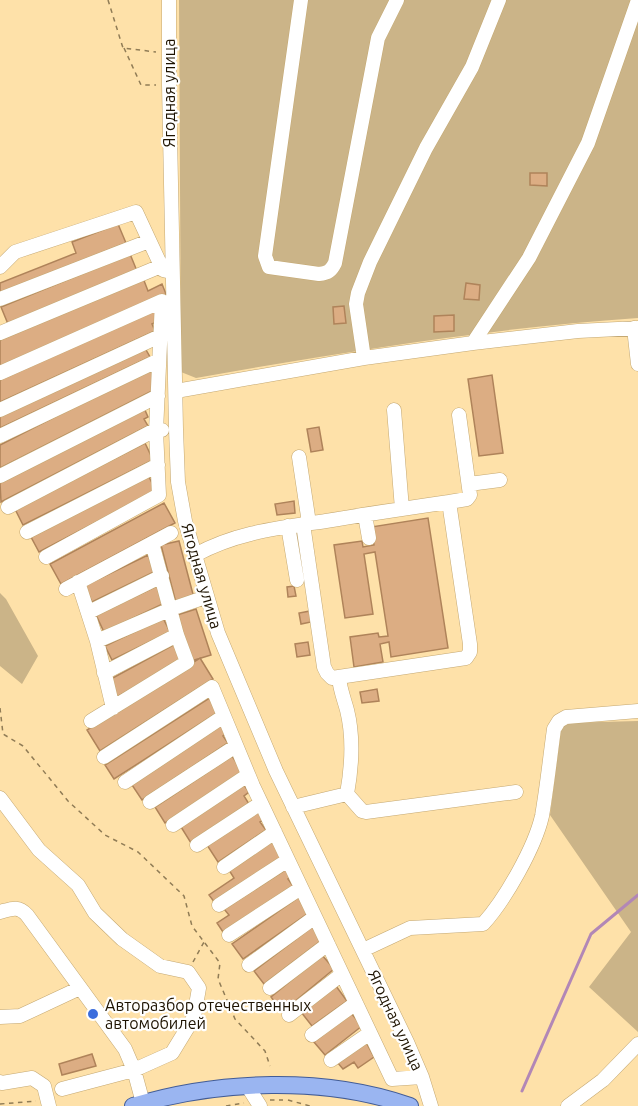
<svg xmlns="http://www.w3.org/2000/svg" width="638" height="1106" font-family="Ubuntu,sans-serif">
<rect width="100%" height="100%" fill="#fee1a9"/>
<path fill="#cbb488" d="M179 0H638V318C490 328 343 352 196 378L181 372Z
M0 593 6 599 38 656 22 684 0 666Z
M638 721V1032L589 987 631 932 550 815 562 723Z"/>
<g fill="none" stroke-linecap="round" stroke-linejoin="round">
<path stroke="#b287b6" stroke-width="3" d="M522 1091 591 934 638 895"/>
</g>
<path fill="#dcad83" stroke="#af835a" stroke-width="1.5" d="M530 173H547V186L530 185Z
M118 224 126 243 0 293V283L76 253 72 242Z
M130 254 137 271 8 324 1 307Z
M143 278 148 291 162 284 166 294 0 366V340Z
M466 283 480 285 479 300 464 299Z
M344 306 346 323 334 324 333 307Z
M154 310 159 321 152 324 155 331 0 402V380Z
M454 315V331L434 332V316Z
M145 348 150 357 0 428V416Z
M152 367 157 376 152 379 156 389 0 468V445Z
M492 375 503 453 479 456 468 379Z
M144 408 148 417 144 419 148 426 1 502 0 483Z
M319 427 323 450 311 452 307 429Z
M145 443 153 460 23 525 15 509Z
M148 475 156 491 39 552 31 537Z
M294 501 295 513 277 515 275 504Z
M164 503 175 523 61 584 50 564Z
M428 518 448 648 391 657 389 642 380 644 383 662 354 667 350 637 378 633 379 637 388 636 375 552 364 554 373 614 345 618 334 545 362 541 363 547 374 545 371 527Z
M179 541 194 598 176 603 161 545Z
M148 555 156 571 92 602 84 586Z
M159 585 167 602 104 632 96 615Z
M294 586 296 596 288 597 287 587Z
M196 609 211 655 191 661 177 615Z
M310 611 311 622 301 624 299 613Z
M163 618 170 632 112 660 105 646Z
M308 642 310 655 297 657 295 644Z
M175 644 184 660 117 697 109 680Z
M200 658 213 679 100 751 87 730Z
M377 689 379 701 362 703 360 692Z
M211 697 220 711 114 779 105 765Z
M223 724 229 732 223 736 228 743 142 800 132 785Z
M232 756 243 772 165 823 155 807Z
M244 785 249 792 244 796 249 804 191 843 181 827Z
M259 811 265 819 260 822 266 830 218 862 207 845Z
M273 840 284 856 215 903 209 895 234 878 229 870Z
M288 868 293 876 288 879 293 886 223 932 217 923 229 915 224 909Z
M299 897 310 912 243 959 232 944Z
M312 927 322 940 264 984 254 971Z
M322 955 334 969 282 1012 271 997Z
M336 986 347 1001 312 1026 301 1012Z
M351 1013 362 1026 325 1055 314 1042Z
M366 1042 374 1057 358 1068 354 1062 343 1069 337 1062Z
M92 1054 96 1066 62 1075 59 1064Z"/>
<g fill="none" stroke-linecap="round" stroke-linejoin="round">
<g stroke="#c4a872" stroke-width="15">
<path id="minor" d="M169 0V85L176 429 178 482 185 521 218 633 276 771 407 1042 422 1077 431 1106
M301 0 265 256 269 267 319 274C328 273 331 271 335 263L378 38 397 0
M0 267 15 252 136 212 163 270 171 272
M0 299 149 241
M634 328 638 364
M0 333 161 266
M473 343 529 258 588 143 638 0
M364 358 356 304 358 293 370 262 426 148 472 67 499 0
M0 373 162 301 156 431 159 495 46 557
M176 391 364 358 473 343 578 331 638 328
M0 410 160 336
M394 410 402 509
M0 436 159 360
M299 457 309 523
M0 476 158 396
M469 484 500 480
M449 502 467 499 470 495 459 415
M8 507 153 431 162 430
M365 515 369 538
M288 526 297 580
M27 532 158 465
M195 555C237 532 279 528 326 521 367 514 408 508 449 502L470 644V652L466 658 332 678 327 673 324 667 303 524
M78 582 97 641 113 708
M66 589 171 533
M89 612 162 576
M97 641 171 609 206 597
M104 673 177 635
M91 721 187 662 177 635 152 543
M104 757 212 687 253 786 392 1079 422 1077
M125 782 224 716
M347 794 362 811 366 812 516 792
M0 798 39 850 78 885 95 913 122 939 160 966 188 972 199 988 194 1017 172 1053 134 1070 62 1089
M150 802 236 746
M293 807 347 794C352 766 354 738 347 710 344 699 340 689 339 678
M173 825 248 775
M197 845 261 803
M224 867 275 832
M219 905 288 860
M0 912C11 909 18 905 27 915L125 1049 134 1070 143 1103
M229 935 301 888
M363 950 410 928 483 924C505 900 535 847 542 816 547 787 550 758 554 729L559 721 566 717 638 711
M249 965 315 917
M270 988 328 944
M289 1015 342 974
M0 1017 20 1016 80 988
M312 1035 356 1003
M331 1060 370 1033
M0 1082 2 1083 32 1078 44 1086 49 1106
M248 1087 260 1106
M568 1106 603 1080 638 1044"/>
</g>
<g stroke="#425c96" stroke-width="18">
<path id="major" d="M133 1106C218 1080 325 1076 410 1106"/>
</g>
<path stroke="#907c56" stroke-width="1.5" stroke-dasharray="4.5 4.5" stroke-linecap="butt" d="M108 0 123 48 156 52
M124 48 141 85H156
M0 708 3 734 23 746 68 801 105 835 138 852 184 896 192 926 220 963 218 979 235 1019 265 1051 270 1066
M193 962 204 942
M270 1100H283
M288 1100 310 1106
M0 1104 36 1101
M226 1106 244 1103"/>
<use href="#minor" stroke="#fff" stroke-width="14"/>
<use href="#major" stroke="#9ab5f1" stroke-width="16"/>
</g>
<circle fill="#3b6ddd" stroke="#fff" stroke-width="2" cx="93" cy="1014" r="6"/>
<g text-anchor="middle" stroke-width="4.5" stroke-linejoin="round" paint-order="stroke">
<g font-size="16" fill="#1e1301" stroke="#fff">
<text transform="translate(169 93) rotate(-90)" y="6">Ягодная улица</text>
<text transform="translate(202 576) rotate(74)" y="6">Ягодная улица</text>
<text transform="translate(396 1020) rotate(65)" y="6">Ягодная улица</text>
</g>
<g font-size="16" fill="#1e1301" stroke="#fff" text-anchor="start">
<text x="105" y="1011">Авторазбор отечественных<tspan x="105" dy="18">автомобилей</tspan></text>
</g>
</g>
</svg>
